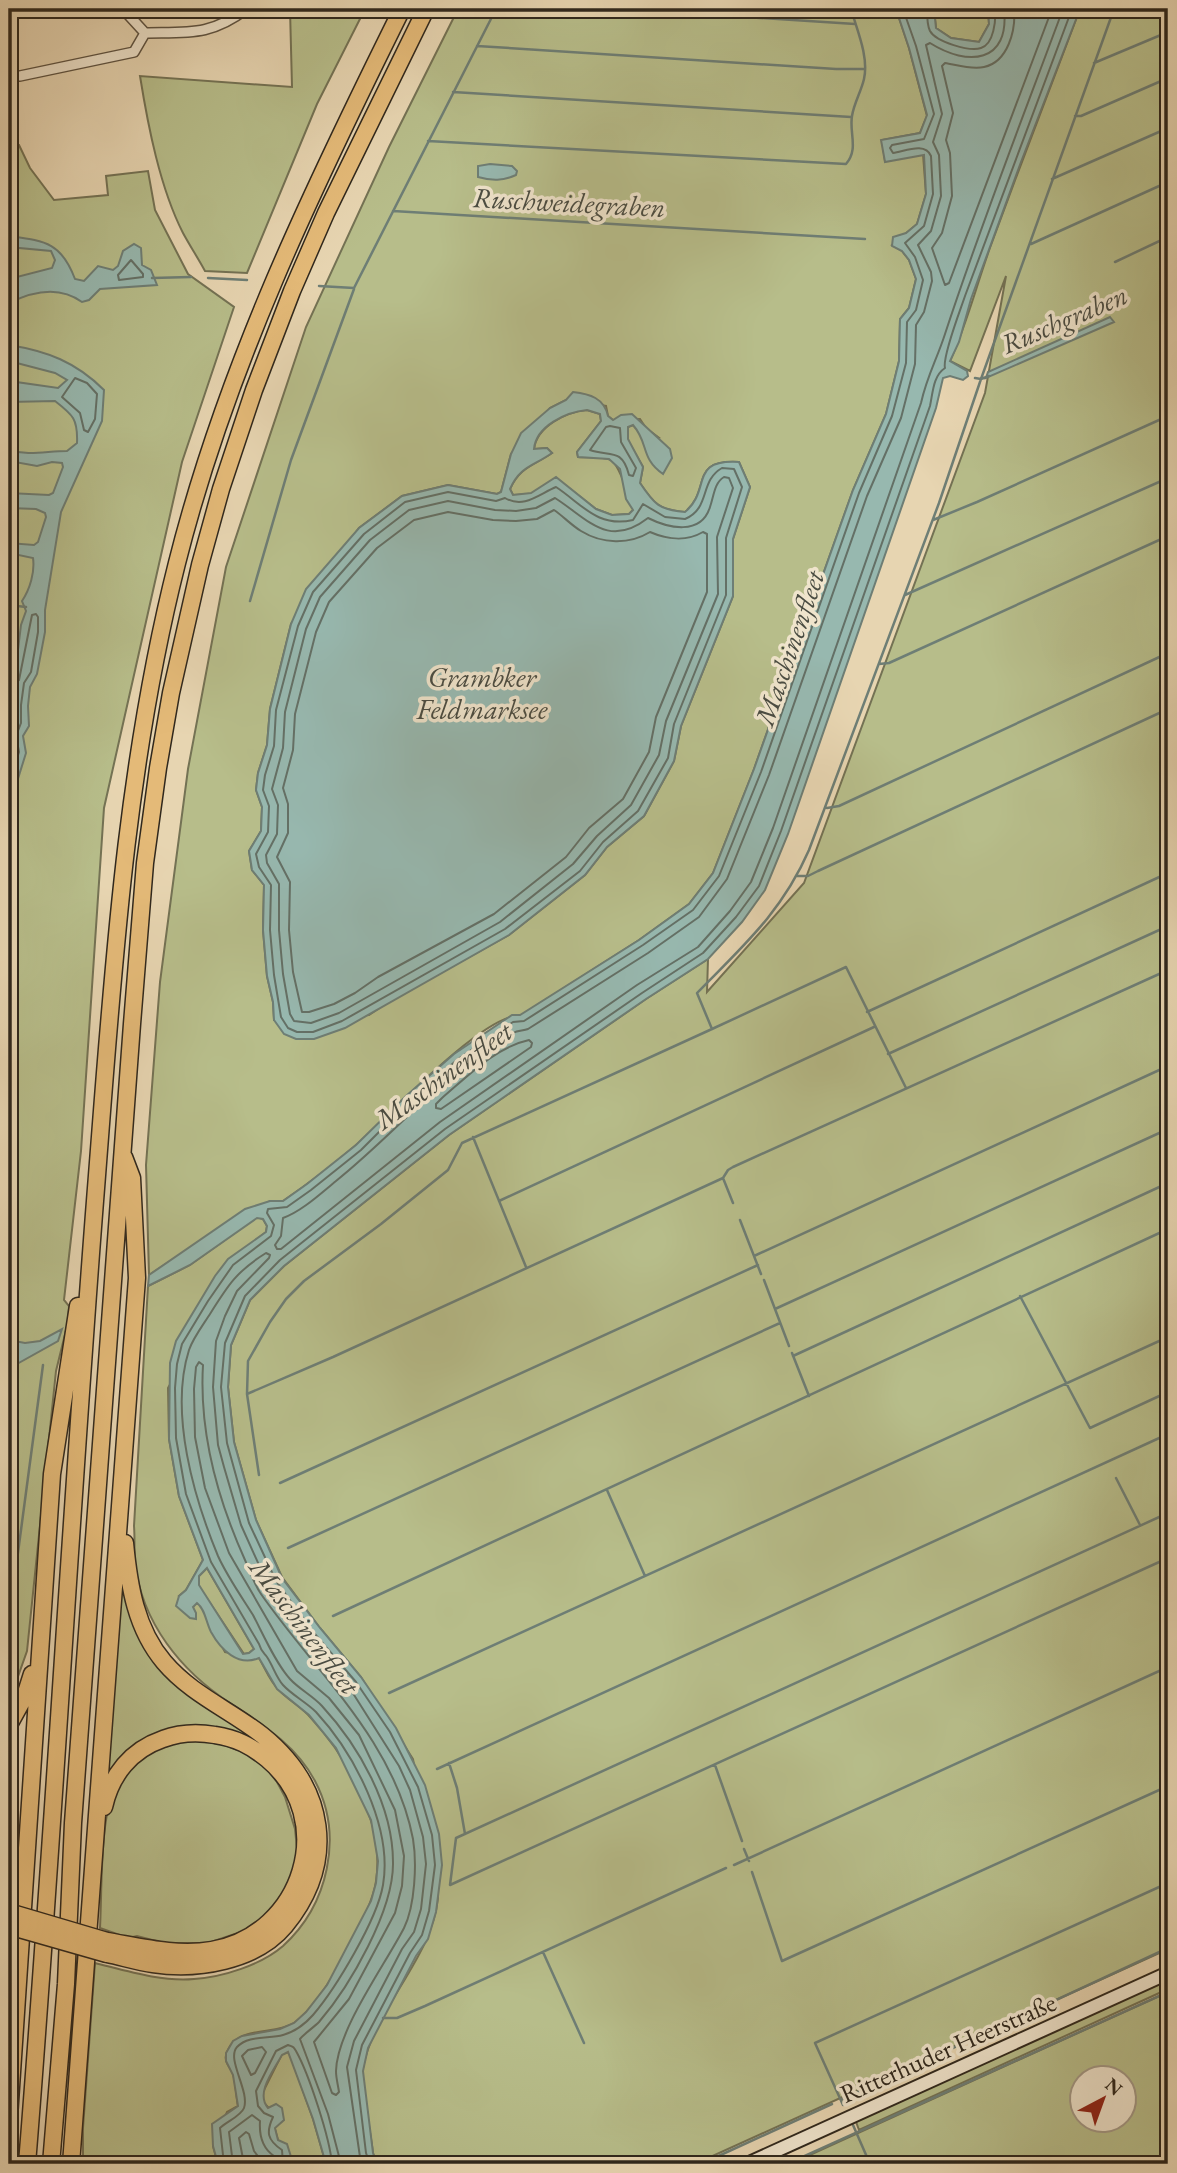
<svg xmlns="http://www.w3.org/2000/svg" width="1177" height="2173" font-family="'EB Garamond',serif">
<rect width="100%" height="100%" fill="#e7d5b1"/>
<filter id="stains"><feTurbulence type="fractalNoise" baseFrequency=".00286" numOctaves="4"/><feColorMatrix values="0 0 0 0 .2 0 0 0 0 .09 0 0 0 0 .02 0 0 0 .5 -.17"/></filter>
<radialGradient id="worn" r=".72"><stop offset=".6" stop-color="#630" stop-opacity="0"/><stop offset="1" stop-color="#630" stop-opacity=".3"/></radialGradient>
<path fill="#b7bd8a" stroke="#747254" stroke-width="2" fill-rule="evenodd" d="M290 9H365L317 104 247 273 205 271C198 258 190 246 183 233 160 188 148 126 140 76L292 87Z
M458 9H896L909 48 927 116 920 133 882 140 885 161 923 154 926 194 917 224 892 245 902 251 909 260 916 279 909 308 900 319 899 361 886 414 853 490 754 769 713 873 689 904 639 940 520 1016C485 1012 385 1119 356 1145 333 1165 308 1184 283 1201H270L193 1246 149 1275 146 1165 160 982 188 769 226 567 306 327 389 147ZM566 400 606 406 608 416 613 420 640 419 646 428 658 437 643 436 633 425 628 427 627 439 643 467 640 483C654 504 659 510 685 512 712 490 688 459 739 462L750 487 733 539V596L681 726 674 761 644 816 607 847 585 875 509 935 390 1001 369 1015 274 1020 273 1002 267 976 263 930 264 885 252 870 249 851 261 831 262 807 256 790 258 773 267 745 270 709 291 624 359 528 402 496 448 485 497 494 501 492 511 454 550 408Z
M934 9H988L989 24 979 42 951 38 936 28Z
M1080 9H1168V1949L695 2164H377L373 2153C371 2132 360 2085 363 2068 374 2008 432 1959 438 1898L413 1759 361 1677 320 1628 282 1577 256 1520 234 1442 228 1387 231 1345 250 1300 284 1266 449 1135 646 999 708 959 707 992 804 883 985 393 1006 276 970 371 950 361C967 324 977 283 991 245 1020 166 1050 87 1080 9Z
M9 144 19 145 30 168 54 200 108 195 106 176 148 171 155 210 188 274 234 307 182 462 104 808 81 1151 64 1300 69 1306 68 1322 56 1371 27 1651 9 1702Z
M587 410 600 414 601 421 577 452 578 457C587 458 603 456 611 460 620 465 629 498 634 509L629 514 612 515 596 509 556 478 531 494 513 495 510 489C520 467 533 466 552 453L547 448 534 449C537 426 566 412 587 410Z
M257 1217 263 1219 267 1226 266 1232 246 1248 168 1388 169 1439 179 1496 203 1560 186 1590 179 1596 193 1607 197 1602 201 1606 225 1652 259 1658C265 1668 270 1682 279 1690 288 1700 302 1707 311 1718 337 1746 358 1781 370 1818 377 1837 379 1862 376 1881 372 1913 321 2006 294 2023 275 2035 238 2026 228 2050 226 2053 225 2056 226 2060 227 2065 231 2069 233 2074 236 2084 236 2096 238 2106L227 2112 213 2146 218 2164H83V2128L95 1963C127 1971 162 1982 194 1979 223 1977 261 1965 283 1946 328 1905 344 1836 315 1781 296 1745 263 1725 230 1703 181 1671 142 1623 135 1563 134 1551 135 1538 134 1526L148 1286 190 1265Z
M121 1568 178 1686 201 1704 267 1746 175 1730 107 1781Z
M207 1568 254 1649 249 1653 244 1654 198 1585 199 1576Z
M195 1738 219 1743 251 1755 265 1767 277 1782 285 1797 295 1829 298 1859 290 1885 272 1912 247 1930 208 1943H164L137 1936 128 1938 100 1928C102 1891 100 1825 113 1792 119 1777 131 1764 144 1754 158 1743 178 1741 195 1738Z
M1168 1977V1989L859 2130 855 2119Z
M1168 1992V2164H790ZM1082 2078H1124V2120H1082Z
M289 2052 313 2119 326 2164H288L292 2160 278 2140 269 2108 263 2102V2092L282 2054Z"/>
<path fill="#97b8af" stroke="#6e7e75" stroke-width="2" fill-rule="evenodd" d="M896 9H934L936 28 951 38 979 42 989 24 988 9H1080L1021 162 971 299 959 342 950 361 967 371 968 376 963 380 950 376 943 378 936 408 788 834 765 890 742 922 708 959 646 999 449 1135 284 1266 250 1300 231 1345 228 1387 234 1442 256 1520 282 1578 320 1628 361 1677 396 1728 425 1785 439 1834 442 1865 436 1912 428 1939 416 1956 368 2048 363 2071 373 2153 377 2164H326L313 2119 288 2052 282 2055C274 2070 255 2093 268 2108L276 2104 282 2108 284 2120 275 2128 278 2140 287 2144 292 2160 288 2164H218L213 2146 212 2124 238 2106 233 2075 226 2061V2053L233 2041 242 2036 280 2029 294 2023 306 2012 327 1985 371 1901 376 1883 378 1861 371 1820 336 1748 309 1715 277 1689 259 1658C238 1667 221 1650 211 1632 206 1622 205 1609 197 1603L193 1607 196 1613V1619L190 1618 176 1606 179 1596 186 1590 203 1560 179 1496 169 1439 170 1363 176 1341 215 1276 228 1259 266 1232 267 1226 263 1219 257 1218 190 1265 148 1286 149 1275 245 1209 270 1201H283L307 1184 356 1145 406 1096 454 1054 512 1015H520L639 940 689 904 713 873 754 769 853 490 886 414 899 361 900 319 909 308 916 279 909 260 902 251 892 246 893 237 906 233 917 224 926 194 924 155 885 162 881 140 920 133 927 115 909 48ZM207 1568 254 1649 249 1653 243 1654 199 1585V1576Z
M490 164 512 166 517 171 516 175C503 181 492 181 478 177V166Z
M9 236C45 241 61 242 75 279L84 281 98 266 113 270 118 266 123 251 134 244 141 248 142 265 151 270 157 285 100 289 89 300 82 302C59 285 33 291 9 303V279L52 268 55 260 51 251 9 247Z
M1110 317 1114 322 986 378 988 372Z
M9 345C47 351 76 362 104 390L102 421 61 512 45 610V632L37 674 30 687 28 706 29 726 23 736 26 753 16 785 9 794V684L14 672V662L17 658 21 625 26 611 22 601C30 589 35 572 33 558L9 553V543L34 545 38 542 46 517 45 513 36 509 9 508V493L49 495 53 493 63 467 62 463 52 462 37 466 9 461V450C28 456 47 451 67 451L77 443C78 419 73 415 55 401L9 402V381L58 388 67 380 55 373 9 361Z
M573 392C590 394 604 398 608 416L613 420 621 415 632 414 670 449 672 458 663 474C640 458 649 443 633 425L628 427V439L643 467 640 483C654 504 659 510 685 512 712 490 688 459 739 462L750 487 733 539V596L681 726 674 761 644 816 607 847 585 875 509 935 345 1028 314 1039H296L284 1034 274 1020 273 1002 267 976 263 930 264 885 252 870 249 851 261 831 262 807 256 790 258 773 267 745 270 709 291 624 306 589 359 528 402 496 448 485 497 494 501 492 511 454 521 433 550 408 566 400ZM587 410 600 414 601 421 577 452 578 457 609 459 620 469 626 499 633 510 629 514 612 515 596 509 556 477 531 493 513 495 510 489C520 466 534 466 552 453L547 448 534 449C536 426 566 412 587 410Z
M62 1329 58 1341 17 1364 11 1370 9 1413V1340L25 1343 40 1341Z"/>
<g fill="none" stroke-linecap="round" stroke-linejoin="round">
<path stroke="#647066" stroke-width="2" d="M927 9C927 15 927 25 930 31 936 42 970 52 981 48 994 44 996 20 995 9
M1004 9C1010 63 968 67 930 43L926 45 942 114 933 142 939 155 941 196 931 231 918 245 931 272 932 281 924 312 916 325 915 364 901 418 867 496 769 775 727 879 699 917 648 953 528 1029C523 1031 518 1030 513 1033 500 1038 488 1048 477 1056 426 1094 385 1142 336 1181 320 1194 302 1211 283 1218L281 1236 275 1245 277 1249H281L440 1122 637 985 698 947 730 911 751 882 773 828 921 403C927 376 937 359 945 334 981 224 1023 117 1063 9
M1014 9C1016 30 1008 62 984 67 972 70 957 65 945 63L942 66 953 113 946 140 950 153 952 196 942 233 932 248 945 285 949 283 1052 9
M131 260 143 274V277L119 280 118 275Z
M75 378 87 383 97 394 95 419 88 432 84 430 80 413 62 397Z
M610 426 620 428 621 442 636 468 633 476 629 475C622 447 609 457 590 450L606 427Z
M722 468 734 469 742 487 726 538V595L674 724 668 758 638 811 603 842 580 871 505 929 342 1021 313 1032H297L288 1028 281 1017 274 975 270 930 271 885 259 867 256 854 268 832 269 806 263 790 265 775 274 746 276 710 298 626 313 592 364 534 405 502 448 492 496 501 505 498C524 509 539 494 556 487 582 504 597 528 633 520L643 504 665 517 685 519C711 508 699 481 722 468Z
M724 477 729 478 733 488 717 537 718 594 666 721 659 755 631 805 597 836 573 864 500 922 339 1013 311 1023 294 1021 290 1014 283 974 279 930V884L267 863 266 855 277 834 278 805 272 789 283 748 285 712 306 629 320 597 370 540 409 510 448 501 495 510 516 511 536 508 555 498C588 519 608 549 648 518 668 528 701 536 710 507 714 496 714 483 724 477Z
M554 510C563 516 571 525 581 531 602 544 629 545 650 532 666 539 686 542 703 532L707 534V592L656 717 649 752 623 799 589 828 566 857 494 914 378 977 355 993 334 1004 309 1012H302L293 972 289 930 290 882 277 857 288 833V804L283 788 293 750 295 714 316 632 329 602 377 548 414 520 448 512 493 520 516 521 537 519Z
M9 685 19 680 32 615 36 614 38 617V632L31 672 24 683 21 705V723L16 736 19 752 9 783
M529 1040 532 1043 531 1047 441 1109 436 1108V1104L442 1098C468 1076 496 1047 529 1040Z
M199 1362 203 1365C199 1432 218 1500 245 1560 250 1571 254 1584 261 1594 316 1673 394 1740 413 1839 417 1863 415 1906 404 1928 385 1965 337 2030 336 2071 336 2078 338 2085 339 2092L336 2095 332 2093 314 2042 349 1999 395 1913 402 1886 404 1856 395 1810 359 1735 329 1698 297 1671 229 1553 205 1488 195 1437 194 1389 196 1367Z
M262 2047 266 2052 255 2073 251 2075 242 2056 248 2050Z
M224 2164 220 2128C226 2122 241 2116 244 2108 250 2091 226 2059 237 2047 248 2035 269 2039 283 2035 294 2032 305 2024 313 2015 336 1988 377 1920 383 1885 393 1827 354 1753 316 1712 306 1702 292 1695 283 1685 276 1677 273 1666 267 1657 263 1652 261 1651 259 1644L211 1562 186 1494 176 1438 175 1388 177 1364 182 1344 208 1301 233 1265 271 1236 274 1225 267 1213 268 1209 287 1207 311 1190 361 1150 410 1101 458 1059 513 1022 524 1021 643 945 693 910 719 876 761 772 859 493 892 416 906 363 907 322 916 310 923 280 915 257 905 243 924 226 933 194 931 156C925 142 906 151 893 153L890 148 892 145 924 139 934 114 916 46 903 9
M233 2164 229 2132 252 2115 260 2121C259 2136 262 2148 274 2156V2164
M244 2164 239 2138 246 2132 249 2134 254 2151 264 2164
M283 2164 282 2150C267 2140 266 2132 273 2117L264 2113 258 2106 256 2091 276 2051 288 2045C293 2047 293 2046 296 2051 309 2074 330 2139 332 2164
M341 2164 328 2114 300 2039C305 2033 313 2028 319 2022 350 1986 394 1910 393 1862 393 1806 359 1746 322 1706 313 1696 299 1689 290 1679 276 1664 263 1634 253 1615 241 1596 227 1576 218 1556 194 1498 169 1413 189 1350 193 1338 203 1325 210 1314 228 1285 237 1271 266 1253L270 1255 269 1258 237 1291 225 1316 216 1341 213 1387 218 1445 224 1467 241 1525 268 1585 307 1638 349 1687 399 1766 410 1790 423 1837 426 1864 421 1909 414 1932 402 1949 354 2041 347 2067 361 2164
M370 2164 366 2153 356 2070 362 2045 410 1953 422 1935 429 1911 435 1865 432 1835 418 1787 390 1732 356 1682 314 1633 276 1581 249 1523 227 1443 221 1387 225 1343 245 1296 280 1260 445 1129 642 993 703 953 736 917 759 886 781 831 930 406C933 392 933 376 945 368 942 357 960 311 965 296L1072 9"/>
<path stroke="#6e7e75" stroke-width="2.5" d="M618 9 855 24
M477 46 836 69H865
M1094 63 1168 32
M453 92 851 117
M1075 116H1081L1168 78
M428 141 846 164C859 149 849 133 852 116 854 103 861 92 864 79 869 57 857 30 851 9
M1052 179 1168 128
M393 211 865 239
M1031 244 1168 182
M1115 262 1168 237
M152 278 191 277
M208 278 247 280
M319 286 354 288 496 9
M975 378 981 379 989 376
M933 520 977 502 1168 416
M905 595 1168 478
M250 601 291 460 354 289
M9 605 26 607
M9 661 17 663
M879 664 889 663 1168 536
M827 808 839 806 1168 653
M797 876H808L818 871 1168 709
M867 1012 1168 873
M712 1029 846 967 906 1088
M888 1054 1168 926
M473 1137 526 1267
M723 1178 733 1203
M499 1201 874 1027
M740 1220 761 1274
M754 1256 1168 1066
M764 1280 789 1346
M1020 1296 1090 1428 1168 1392
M775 1309 1168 1129
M792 1353 809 1396
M793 1356 1168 1183
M247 1394 333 1357 723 1178 728 1170 733 1167 1168 970
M259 1475 247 1394 248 1361 270 1322 286 1299 304 1281 381 1224 448 1170 462 1143 712 1029 697 993C743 946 782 912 809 850L939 503 981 379 1114 9
M1116 1478 1140 1525
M280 1483 758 1265
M607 1490 645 1576
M1168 1513 456 1838 450 1885 1168 1558
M288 1548 780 1323
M1162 1561 1168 1573
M333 1616 1168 1229
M9 1620 43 1365
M389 1693 1168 1337
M449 1763 457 1788 465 1834
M715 1765 742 1841
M437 1769 1168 1434
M744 1849 749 1861
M734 1865 1168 1667
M752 1872 782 1961 1168 1786
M543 1952 584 2043
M383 2018H397L425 2006 726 1868
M841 2100 1168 1948
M843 2105 815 2043 1168 1883
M853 2125 870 2164
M701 2164 832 2104
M787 2164 1168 1992
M1147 2164 1168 2155"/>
<g stroke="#5e5342" stroke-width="12">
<path id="street" d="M123 9 145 33C188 32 211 36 246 9
M9 76H20L134 52 145 33"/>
</g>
<g stroke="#30281d" stroke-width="16">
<path id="secondary" d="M747 2164 1168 1973"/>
</g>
<g stroke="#30281d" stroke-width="19">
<path id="highway" d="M9 1725 25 1696 32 1674
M104 1807C111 1775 131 1750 163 1739 179 1733 198 1732 215 1735 236 1738 251 1746 267 1759 339 1819 303 1934 212 1950 177 1956 142 1947 107 1941
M107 1954C122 1957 138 1962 153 1964 197 1971 256 1961 285 1926 338 1861 326 1787 262 1735 230 1710 191 1694 164 1662 136 1629 129 1586 125 1543
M9 2117 52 1474 78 1306
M27 2164C53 1843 70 1522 95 1201 112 987 124 772 177 563 226 368 313 188 402 9
M51 2164 66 1984 73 1823 132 1024 145 863 158 768 171 693 200 565 221 489 254 390 292 291 326 213 426 9
M71 2164 137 1278 132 1178 124 1157"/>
</g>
<use href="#street" stroke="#efe4cc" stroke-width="9"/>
<use href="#secondary" stroke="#efe4cc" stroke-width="12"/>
<use href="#highway" stroke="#e4ba78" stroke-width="16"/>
<g stroke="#30281d" stroke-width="19" stroke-linecap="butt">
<path id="highway-bridge" d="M9 1912 107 1941
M9 1926 107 1954"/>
</g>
<use href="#highway-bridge" stroke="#e4ba78" stroke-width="16"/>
</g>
<g text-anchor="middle" stroke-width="7" stroke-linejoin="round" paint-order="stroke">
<g font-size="26" fill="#30281d" stroke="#efe4cc">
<text transform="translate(948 2048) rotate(-24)" y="9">Ritterhuder Heerstraße</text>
</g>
<g font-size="28" font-style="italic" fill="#4a4c42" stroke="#efe4cc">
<text transform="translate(569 202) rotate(3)" y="10">Ruschweidegraben</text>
<text transform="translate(1064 319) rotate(-23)" y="10">Ruschgraben</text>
<text transform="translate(789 648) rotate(-71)" y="10">Maschinenfleet</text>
<text x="482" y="687">Grambker<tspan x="482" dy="32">Feldmarksee</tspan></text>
<text transform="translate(443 1075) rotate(-36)" y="10">Maschinenfleet</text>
<text transform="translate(305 1626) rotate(53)" y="10">Maschinenfleet</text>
</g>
</g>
<rect width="1177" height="2173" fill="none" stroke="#e7d5b1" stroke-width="35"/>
<rect x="10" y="10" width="1156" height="2152" fill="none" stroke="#30281d" stroke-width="3.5"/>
<rect x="18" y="18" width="1142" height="2138" fill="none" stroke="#30281d" stroke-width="2"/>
<g transform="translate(1103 2099) rotate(41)"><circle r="33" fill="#efe4cc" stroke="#a39986" stroke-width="2"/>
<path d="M0-5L12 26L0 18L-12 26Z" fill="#8f2418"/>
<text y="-10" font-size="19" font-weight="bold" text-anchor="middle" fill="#30281d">N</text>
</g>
<rect width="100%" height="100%" filter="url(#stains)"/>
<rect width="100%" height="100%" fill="url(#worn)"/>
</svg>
